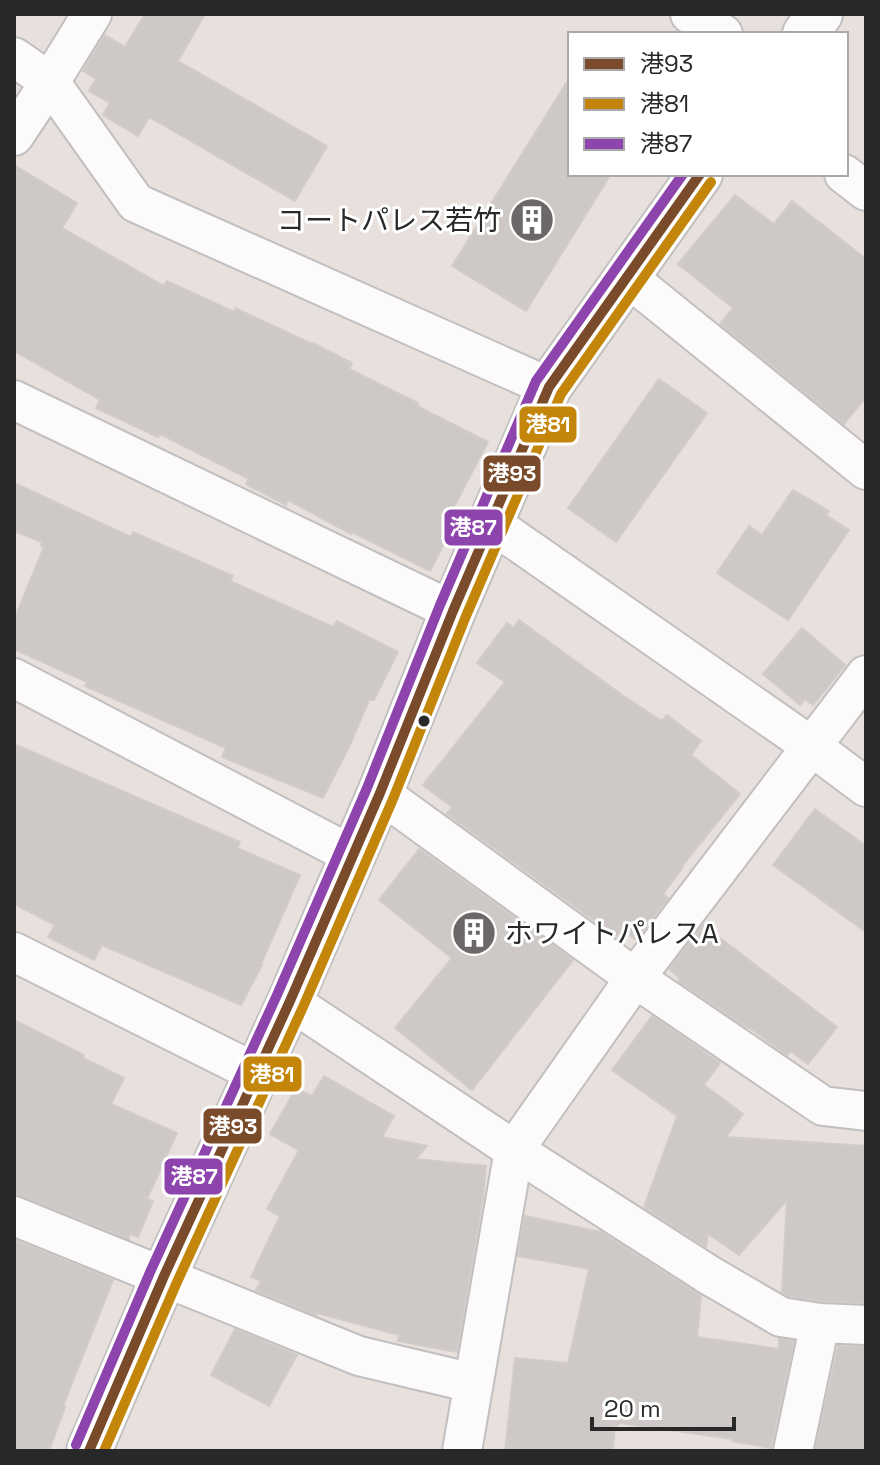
<svg xmlns="http://www.w3.org/2000/svg" width="880" height="1465" font-family="'Space Grotesk','Noto Sans JP',sans-serif">
<rect width="100%" height="100%" fill="#e8e0dd"/>
<path fill="#cec9c7" stroke="#d2ccc9" stroke-width="2" d="M145 14H205L178 61 327 146 295 201 149 117 138 136 103 115 110 103 89 91 96 79 83 71 105 35 125 47Z
M570 77V174H611L526 311 452 266Z
M14 165 77 203 62 228 164 286 167 281 234 312 235 308 312 344 313 343 352 363 349 369 418 403 417 406 488 442 446 522 453 526 430 571 352 532 351 534 288 500 286 505 246 484 249 479 160 434 158 437 96 408 100 400 14 351Z
M735 195 774 224 792 201 866 259V397L844 424 720 324 733 308 678 264Z
M659 379 707 413 616 542 568 508Z
M14 483 131 537 133 532 233 576 230 581 333 627 337 621 398 652 374 700H369L350 745 323 798 222 757 226 748 85 686 87 682 14 649V620L44 547 41 546 42 542 14 531Z
M793 490 829 511 826 515 849 530 788 620 717 573 749 526 762 535Z
M519 620 625 697 662 721 667 715 701 741 691 755 740 794 682 866 683 867 663 894 668 898 636 940 623 929 617 936 610 932 447 814 452 807 423 785 505 682 477 663 507 623 514 628Z
M802 628 845 665 813 705 805 699 800 705 763 674Z
M14 744 240 842 237 848 300 875 261 964 262 965 241 1005 102 945 94 960 48 937 55 925 14 904Z
M815 809 866 846V932L773 865Z
M419 849 573 960 472 1090 395 1028 452 958 379 900Z
M703 925 837 1027 808 1064 791 1051 787 1055 769 1042 747 1026 746 1027 678 981 680 978 669 969Z
M652 1016 720 1063 704 1085 743 1114 726 1137 866 1146V1303L822 1301 788 1296 782 1292 787 1200 739 1255 708 1234 706 1247 644 1207 677 1116 612 1070Z
M14 1020 84 1055 83 1058 124 1078 111 1104 177 1133 147 1199 153 1201 138 1237 130 1234 129 1239 22 1196 14 1194Z
M324 1076 394 1116 382 1137 427 1146 416 1159 486 1166 483 1198 457 1352 398 1341 399 1335 317 1313 316 1315 256 1290 261 1281 251 1277 280 1216 267 1209 299 1150 270 1134 296 1088 312 1096Z
M525 1216 601 1232 701 1296 697 1337 779 1349V1339L794 1341 771 1448 732 1441 733 1439 619 1423 618 1426 615 1425 613 1451H505L515 1358 568 1363 589 1269 518 1256Z
M14 1240 113 1280 63 1406 65 1407 49 1451H14Z
M235 1329 297 1355 269 1406 211 1375Z
M838 1346 866 1347V1451H815Z"/>
<g fill="none" stroke-linecap="round" stroke-linejoin="round">
<g stroke="#c1bfbf" stroke-width="42">
<path id="minor" d="M690 14 723 34
M14 57 50 82 136 203 549 387
M14 136 50 82 92 14
M844 174 866 191
M626 276 866 470
M14 400 453 611
M491 523 811 746 866 787
M14 678 352 855
M380 793 635 978 823 1106 866 1111
M14 952 256 1073
M290 1001 514 1150 709 1275 781 1317 820 1323 866 1325
M14 1216 359 1356 473 1383
M462 1451 514 1150 635 978 866 675
M793 1451 820 1323"/>
</g>
<g stroke="#c1bfbf" stroke-width="48">
<path id="tertiary" d="M805 34 820 14
M89 1451 164 1276 290 1001 380 793 453 611 549 387 700 174"/>
</g>
<use href="#minor" stroke="#fcfafa" stroke-width="38"/>
<use href="#tertiary" stroke="#fcfafa" stroke-width="44"/>
<g stroke="#fff" stroke-width="16">
<path id="bus-1" d="M89 1451 164 1276 290 1001 380 793 453 611 549 387 700 174"/>
</g>
<g stroke="#fff" stroke-width="16">
<path id="bus-2" d="M104 1451 177 1282 303 1007 393 799 466 616 561 394 711 182"/>
</g>
<g stroke="#fff" stroke-width="16">
<path id="bus-3" d="M76 1445 151 1270 277 995 367 788 440 605 536 381 683 174"/>
</g>
<use href="#bus-1" stroke="#7a4b2a" stroke-width="10"/>
<use href="#bus-2" stroke="#c3860a" stroke-width="10"/>
<use href="#bus-3" stroke="#8e44ad" stroke-width="10"/>
</g>
<defs>
<g id="building-disc" transform="scale(2.3)"><circle r="9.5" fill="#6b6867" stroke="#fff"/><path d="M-4-6H4V6H1V3H-1V6H-4ZM-2.5-4.3h1.7v1.8h-1.7ZM.8-4.3h1.7v1.8H.8ZM-2.5-1h1.7V.8h-1.7ZM.8-1h1.7V.8H.8Z" fill="#fff"/></g>
</defs>
<g fill-rule="evenodd">
<use href="#building-disc" x="532" y="220"/>
<use href="#building-disc" x="474" y="933"/>
</g>
<circle fill="#282828" stroke="#fff" stroke-width="3" cx="424" cy="721" r="7"/>
<g text-anchor="middle" stroke-width="6" stroke-linejoin="round" paint-order="stroke">
<g font-size="28" fill="#282828" stroke="#fff" text-anchor="end">
<text x="501" y="230">コートパレス若竹</text>
<text x="505" y="943" text-anchor="start">ホワイトパレスA</text>
</g>
</g>
<g stroke="#fff" stroke-width="3">
<rect x="518" y="405" width="60" height="39" rx="8" fill="#c3860a"/>
<rect x="482" y="454" width="60" height="39" rx="8" fill="#7a4b2a"/>
<rect x="443" y="508" width="61" height="39" rx="8" fill="#8e44ad"/>
<rect x="242" y="1055" width="61" height="38" rx="8" fill="#c3860a"/>
<rect x="202" y="1107" width="61" height="38" rx="8" fill="#7a4b2a"/>
<rect x="163" y="1157" width="61" height="39" rx="8" fill="#8e44ad"/>
</g>
<g font-size="22" text-anchor="middle" font-weight="bold" fill="#fff">
<text x="548" y="432">港81</text>
<text x="512" y="481">港93</text>
<text x="473" y="535">港87</text>
<text x="272" y="1082">港81</text>
<text x="233" y="1134">港93</text>
<text x="194" y="1184">港87</text>
</g>
<rect width="880" height="1465" fill="none" stroke="#282828" stroke-width="32"/>
<rect x="568" y="32" width="280" height="144" fill="#ffffff" stroke="#a9a9a9" stroke-width="2"/>
<rect x="584" y="58" width="40" height="12" fill="#7a4b2a" stroke="#a9a9a9" stroke-width="2"/>
<text x="640" y="72" font-size="24" fill="#282828">港93</text>
<rect x="584" y="98" width="40" height="12" fill="#c3860a" stroke="#a9a9a9" stroke-width="2"/>
<text x="640" y="112" font-size="24" fill="#282828">港81</text>
<rect x="584" y="138" width="40" height="12" fill="#8e44ad" stroke="#a9a9a9" stroke-width="2"/>
<text x="640" y="152" font-size="24" fill="#282828">港87</text>
<path d="M592 1417v12h142v-12" fill="none" stroke="#282828" stroke-width="4"/>
<text x="604" y="1417" font-size="24" fill="#282828" stroke="#ffffff" stroke-width="6" paint-order="stroke">20 m</text>
</svg>
